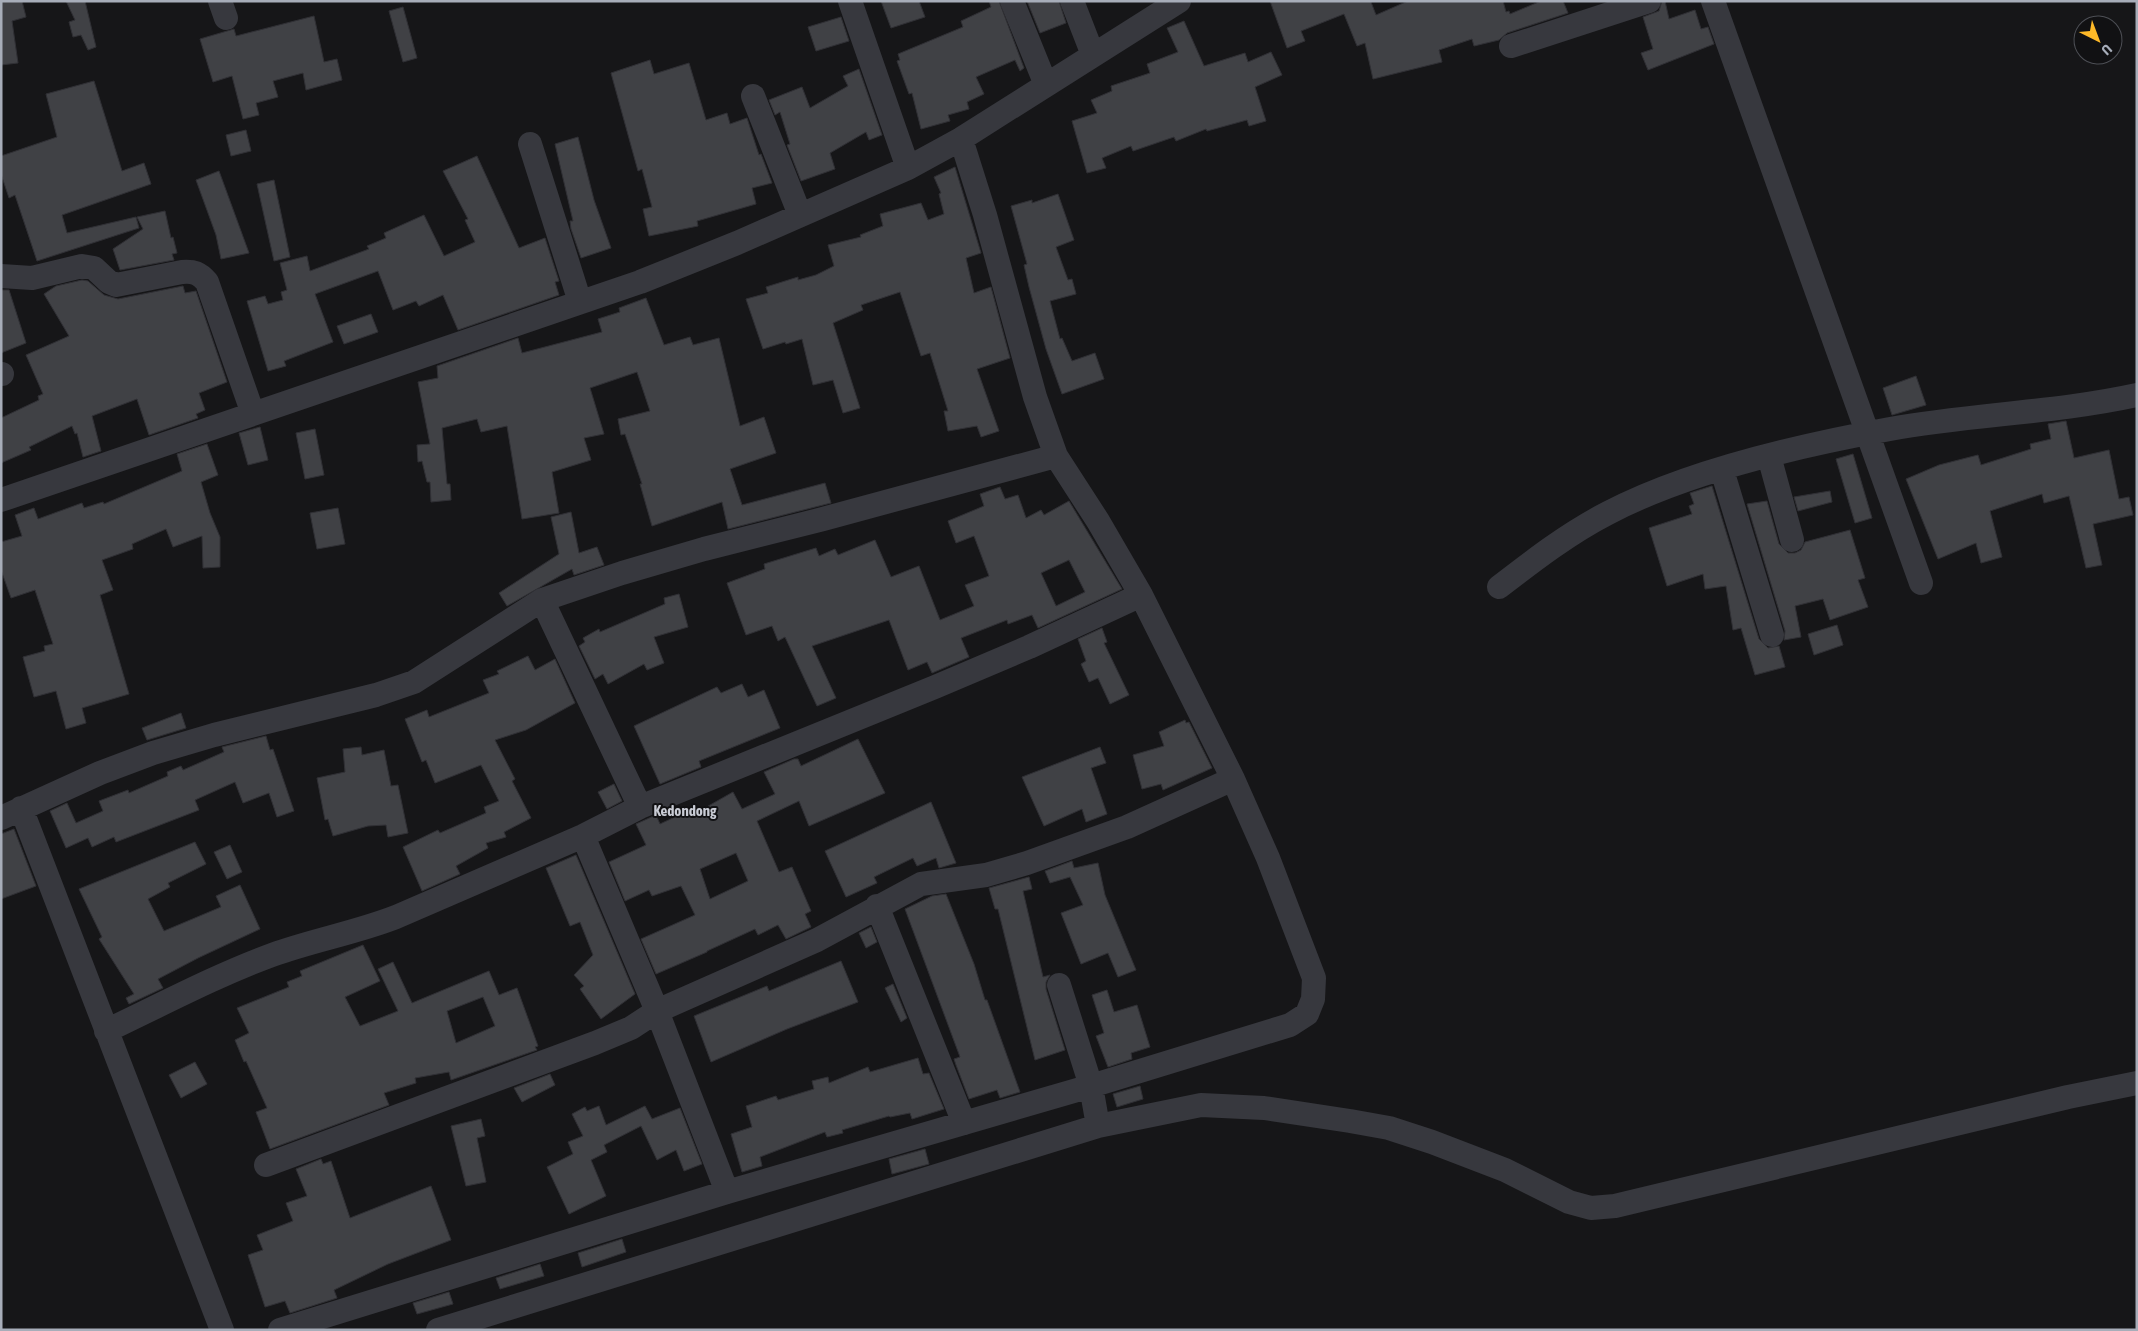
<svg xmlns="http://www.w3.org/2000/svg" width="2138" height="1331" font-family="'Asap Condensed',sans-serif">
<rect width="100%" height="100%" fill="#161618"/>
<path fill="#404145" stroke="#303035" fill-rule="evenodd" d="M1 1H22L26 17 12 21 18 63 1 65Z
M66 1H85L96 47 88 50 81 35 73 37 69 22 75 20Z
M881 1H919L925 17 891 28Z
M989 1H999L1024 68 1020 71 1015 60 976 77 984 94 967 102 969 109 948 115 950 121 921 129 912 93 909 94 897 61 900 60 898 54 963 27 961 21 991 7Z
M1027 1H1059L1066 23 1040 33Z
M1270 1H1373L1371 2 1376 15 1408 1H1503L1506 12 1509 11 1510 14 1541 1H1563L1568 13 1507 33 1499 40 1474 46 1472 39 1439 50 1442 62 1373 79 1365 43 1357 46 1344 14 1301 31 1305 41 1287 48Z
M1662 1H1665L1669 19 1695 10 1701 29 1708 27 1714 44 1648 70 1641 53 1653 49 1643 17 1659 11Z
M403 7 417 58 403 62 389 11Z
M314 16 324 62 337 59 342 80 306 90 303 73 273 81 278 97 256 103 259 115 243 119 232 76 213 82 200 39 234 29 236 36Z
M841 17 849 41 816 51 808 27Z
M1184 21 1204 66 1245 53 1248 62 1271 52 1282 75 1255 87 1266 121 1249 126 1247 120 1207 131 1206 129 1176 141 1174 137 1133 151 1131 146 1102 158 1106 168 1087 173 1072 121 1097 113 1091 100 1112 91 1111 86 1150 73 1147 64 1178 52 1167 28Z
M650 60 654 74 689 63 706 120 727 113 730 124 747 118 759 155 761 154 772 183 752 188 756 204 697 221 698 226 649 236 643 209 652 207 642 169 638 171 611 73Z
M859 69 882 135 869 140 866 132 830 153 835 169 801 181 787 145 790 144 780 112 775 115 769 100 802 87 810 108 848 86 843 76Z
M94 81 122 171 144 163 151 184 62 215 67 233 136 217 139 228 37 261 15 195 9 198 1 174V156L57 137 46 94Z
M246 130 251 151 231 156 226 135Z
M578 137 594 200 611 248 581 258 571 229 570 221H573L555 144Z
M477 156 519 248 545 238 559 281 555 282 559 295 458 330 443 295 419 306 416 301 393 310 378 271 315 294 333 342 284 361 286 366 268 371 247 301 265 296 268 304 283 300 281 292 287 290 280 263 307 256 310 271 369 249 367 246 386 238 384 233 424 215 444 256 475 242 465 220 468 219 443 171Z
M955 167 981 253 966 258 974 293 991 287 1010 358 977 369 999 431 981 437 977 426 948 431 944 411H948L930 353 921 356 900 292 861 305 863 310 833 323 860 408 843 413 833 380 813 385 802 339 786 344 785 342 763 349 746 299 768 293 766 287 798 277V280L816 275 834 266 828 245 861 237 860 235 883 226 880 214 921 203 928 220 944 214 939 194 941 193 934 177Z
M219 171 249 253 221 259 216 235 196 180Z
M274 180 290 257 274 261 257 184Z
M1058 194 1074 240 1056 247 1068 280 1072 279 1076 294 1050 301 1060 339 1062 338 1072 361 1095 353 1104 379 1062 394 1046 349 1029 287 1024 265 1027 264 1011 206 1032 200V203Z
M165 211 171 238 173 237 177 253 172 254 174 260 120 270 113 249 143 229 137 217Z
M82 280 88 281 104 295 118 299 183 286 185 293 196 291 227 382 199 393 205 410 196 414 198 418 149 435 137 399 92 416 101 451 83 457 77 433 75 434 72 426 29 447 31 450 1 463V418L39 400 38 396 43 394 26 355 69 336 44 294 56 286Z
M1 290H9L26 343 1 353Z
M646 298 664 345 690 337 693 345 719 338 740 426 764 417 776 453 730 469 742 505 825 483 831 503 728 529 722 502 652 526 640 484H642L625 434 621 435 618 419 650 411 637 372 590 388 604 434 584 438 591 460 552 472 559 513 522 519 507 426 481 432 477 419 442 428 447 484H450L451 500 431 502 430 482H427L422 461 418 462 417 445 430 444 418 382 438 378 437 366 518 338 522 353 602 332 598 319 620 312 619 308Z
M371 314 378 332 344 344 337 326Z
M1916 376 1926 405 1892 415 1883 388Z
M2066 421 2074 458 2109 450 2119 499 2129 497 2133 515 2093 524 2102 565 2086 568 2069 496 2044 503 2042 494 1990 511 2002 557 1981 563 1976 543 1938 559 1906 479 1939 465 1978 455 1981 465 2031 449 2030 444 2051 439 2048 424Z
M260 427 268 460 248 465 239 433Z
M315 429 324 475 305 479 296 433Z
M207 444 218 475 201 482 210 513 220 537V567L203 568 202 536 173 547 166 529 132 544 133 549 102 560 113 590 100 595 129 694 82 708 86 723 66 729 56 691 34 697 23 657 45 651 44 646 53 644 35 590 11 598 1 570V542L22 536 15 515 34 508 38 519 82 503 84 508 103 502 104 504 182 471 177 454Z
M1853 454 1872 518 1855 523 1836 459Z
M1712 486 1759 639 1768 648 1779 646 1785 667 1755 675 1741 628 1733 630 1726 586 1705 589 1703 574 1667 586 1649 528 1692 514 1689 506 1694 504 1690 493Z
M1000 487 1005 499 1018 495 1026 518 1041 510 1044 515 1069 501 1122 589 1038 628 1032 615 1008 624 1007 620 961 638 969 657 932 673 927 662 908 670 889 620 812 646 836 698 817 706 785 637 778 641 772 626 746 635 727 583 765 569 764 564 816 548 819 556 835 549 838 555 875 540 891 577 919 566 940 620 974 606 965 585 989 576 974 536 956 543 948 521 984 506 980 494ZM1069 560 1085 592 1056 606 1041 573Z
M1830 491 1832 502 1798 511 1794 497Z
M1767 501 1779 544 1788 553H1795L1801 550 1805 542 1850 530 1865 578 1858 580 1868 607 1830 620 1823 599 1795 606 1801 637 1784 640 1785 631 1747 504Z
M338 508 345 544 317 549 310 513Z
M571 512 579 553 597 547 604 565 574 575 572 569 507 606 499 593 559 554 551 517Z
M679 594 688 627 654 637 664 663 647 670 644 664 608 684 603 674 595 679 579 646 585 642 583 638 599 629 600 632 665 604 664 598Z
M1837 625 1843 645 1814 655 1808 634Z
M1102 628 1107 642 1104 643 1129 695 1110 704 1098 678 1089 682 1081 664 1086 661 1078 639Z
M528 656 535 670 555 659 575 703 526 730 495 740 515 779 512 781 531 818 504 832 506 837 486 843 488 848 456 866 460 874 422 891 403 847 438 830 440 833 486 813 484 807 499 801 481 765 435 783 426 760 422 762 405 719 427 710 429 717 489 693 483 680 499 674 497 671Z
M742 684 748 697 764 690 780 728 699 761 701 767 660 784 634 726 717 687 721 693Z
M181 713 186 728 147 740 142 728Z
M1185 720 1186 723 1189 722 1212 768 1163 790 1161 784 1142 789 1133 755 1164 746 1159 732Z
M266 736 270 750 273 749 294 811 277 817 269 793 243 803 235 782 195 800 199 810 116 842 114 837 92 847 88 838 66 848 50 811 67 803 76 823 103 811 99 801 128 790 129 793 168 776 167 772 181 766 183 770 224 752 222 747Z
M858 739 885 793 809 826 799 801 757 821 779 872 792 867 811 911 805 914 811 927 786 939 778 925 758 935 755 929 707 951V952L656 974 641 939 695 915 681 886 652 896 649 890 625 901 609 862 646 845 636 824 656 815 660 824 694 808 696 813 733 792 742 809 775 794 764 772 794 759H798L801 766ZM736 853 748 881 710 899 700 869Z
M361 747 362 755 384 750 391 786 398 785 408 833 388 837 386 825 368 826 333 836 328 819 325 820 317 778 345 772 343 749Z
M1100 747 1106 763 1091 768 1107 814 1086 822 1082 809 1044 826 1022 777Z
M614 784 622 801 607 809 598 792Z
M931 802 956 863 939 868 936 858 917 866 913 858 874 877 877 883 846 897 825 851Z
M14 829 36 886 1 899V834Z
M195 842 206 864 168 883 170 887 148 899 164 931 221 907 216 896 240 885 260 929 198 958 158 979 163 988 129 1004 126 998 134 994 99 939 102 937 79 889Z
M230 845 242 872 227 879 214 852Z
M576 855 635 994 601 1019 580 989 584 986 574 975 593 955 580 922 570 926 546 868Z
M1072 861 1074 868 1098 863 1105 895 1136 970 1118 977 1108 953 1081 964 1061 913 1083 905 1070 877 1050 883 1045 871Z
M1029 877 1032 889 1023 891 1043 977 1050 975 1046 982V989L1065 1050 1035 1060 998 909H995L989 888Z
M946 894 974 964 985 1000H987L1020 1092 1000 1098 997 1090 969 1099 956 1065 954 1059 960 1057 905 909 932 896Z
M871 927 877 942 866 948 859 933Z
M363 945 380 981 345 997 360 1026 398 1011 378 969 393 962 412 1003 489 971 499 995 517 988 538 1046 535 1047 537 1050 451 1080 449 1072 415 1078 416 1083 384 1093 389 1105 270 1149 256 1112 267 1108 246 1061 244 1062 235 1040 249 1033 237 1008 289 987 287 982 302 976 300 971ZM483 997 495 1026 456 1043 447 1011Z
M841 961 858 1002 787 1029 711 1062 694 1016 767 986 769 991Z
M893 984 907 1018 901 1022 885 988Z
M1107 990 1114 1012 1137 1005 1150 1047 1131 1053 1132 1059 1108 1067 1096 1036 1104 1033 1092 995Z
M918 1058 923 1074 929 1073 944 1109 912 1119 910 1113 890 1117 889 1116 842 1130 843 1133 827 1137 825 1132 760 1157 762 1166 742 1172 731 1134 752 1127 746 1106 776 1096 778 1100 814 1089 812 1081 828 1077 829 1083 868 1067 870 1072Z
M195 1062 207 1084 181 1098 169 1075Z
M550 1074 555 1085 522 1102 514 1088Z
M1140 1086 1143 1099 1117 1107 1113 1094Z
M599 1106 606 1125 645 1106 652 1119 680 1108 702 1164 684 1171 676 1150 657 1160 641 1126 604 1145 607 1152 591 1160 606 1196 569 1214 547 1167 573 1154 568 1142 583 1136 572 1114 585 1107 587 1111Z
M481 1119 485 1136 477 1138 486 1182 466 1186 451 1126Z
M925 1149 929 1164 892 1174 889 1159Z
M321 1159 323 1164 331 1161 350 1218 431 1186 451 1240 388 1264 334 1290 337 1298 290 1313 285 1301 265 1307 248 1255 263 1250 257 1235 293 1221 286 1203 307 1196 296 1169Z
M622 1239 626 1252 582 1267 578 1253Z
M540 1264 544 1276 500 1289 496 1278Z
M449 1292 453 1304 417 1314 413 1303Z"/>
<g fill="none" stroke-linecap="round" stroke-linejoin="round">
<path stroke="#37383e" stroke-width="24" d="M220 1 226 18
M850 1 908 168
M1012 1 1046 85
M1072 1 1093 55
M1713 1 1921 583
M1511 46 1649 1
M753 96 800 215
M530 144 580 302
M1 276 32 278 82 266 94 268 109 282 116 285 182 272C194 271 199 273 207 282L253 414
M1 374H2
M1769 456 1792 540
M1722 470 1772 635
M1 500 640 282 737 243 908 168 961 139 1179 1
M1499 587C1534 560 1569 533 1608 513 1688 471 1802 445 1890 429 1972 414 2055 413 2137 395
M542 600 640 807
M21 808 222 1330
M1 818 100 773 153 753 214 735 376 695 414 682 542 600 622 573 704 549 823 519 1056 456
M583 836 657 1011 727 1192
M877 906 964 1123
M1059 985 1091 1086 1098 1126
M106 1031C161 1005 215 976 272 955 313 940 355 933 396 917L583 836 640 807 935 687 1029 647 1141 595
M266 1165 595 1043 631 1028 657 1011 817 940 921 884 986 875 1027 863 1127 827 1233 779
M280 1330 727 1192 1091 1086 1290 1025 1307 1014 1313 999 1314 978 1268 858 1233 779 1141 595 1098 521 1056 456 1035 397 985 215 961 139
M438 1330 1098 1126 1201 1105 1264 1108 1350 1121 1389 1128 1432 1142 1505 1170 1569 1202 1591 1208 1615 1206 2068 1097 2137 1083"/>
</g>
<g text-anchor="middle" stroke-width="4" stroke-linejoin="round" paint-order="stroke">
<g font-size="15" font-weight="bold" fill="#c9ccd5" stroke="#111113">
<text x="685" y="816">Kedondong</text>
</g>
</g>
<rect width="2138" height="1331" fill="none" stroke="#a7adb9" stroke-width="5"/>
<g transform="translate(2098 40) rotate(138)"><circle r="24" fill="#111113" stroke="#4d4f55"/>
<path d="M0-4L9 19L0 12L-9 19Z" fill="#feb928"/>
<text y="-8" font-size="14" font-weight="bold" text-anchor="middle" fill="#a7adb9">U</text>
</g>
</svg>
